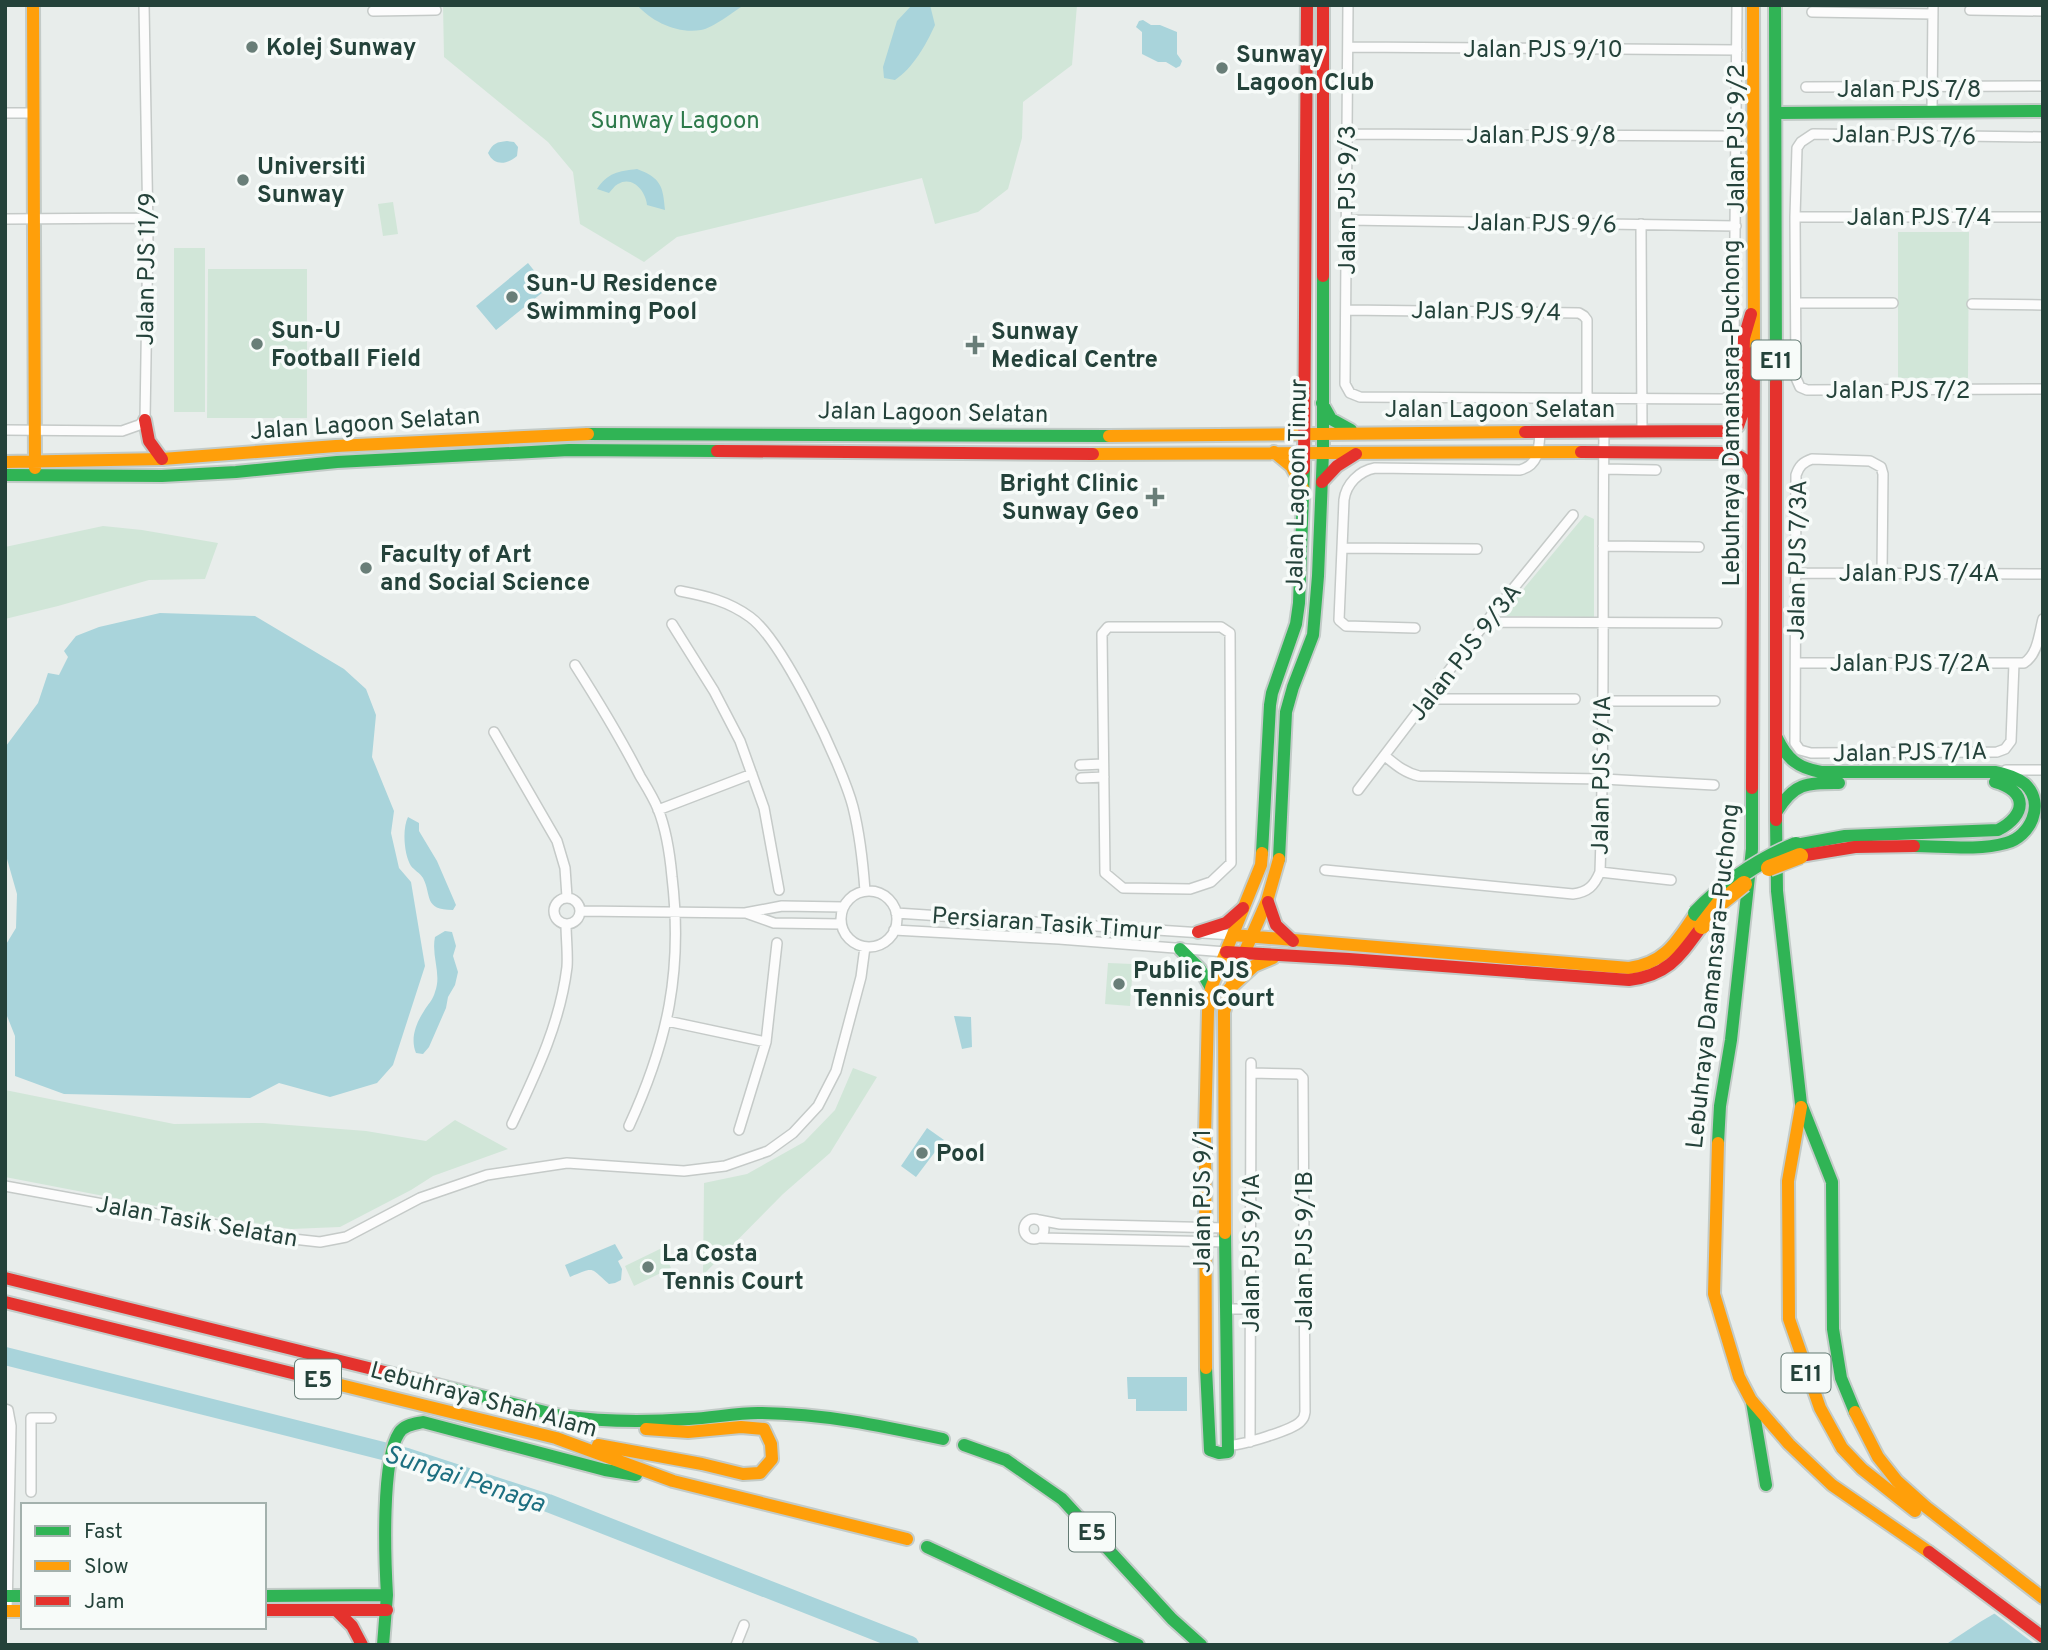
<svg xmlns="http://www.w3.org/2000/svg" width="2048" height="1650" font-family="Overpass,sans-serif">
<rect width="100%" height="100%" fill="#e8edeb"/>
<path fill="#d1e6d8" d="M443 5H1077L1072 65 1023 102 1022 138 1008 189 978 212 935 224 922 178 677 237 644 262 580 224 573 172 548 142 444 57Z
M393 202 398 234 383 236 378 204Z
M1898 232H1969L1968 378H1898Z
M174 248H205V412H174Z
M208 269H307V418H207Z
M1585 515 1594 519V617L1501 616Z
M103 526 142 530 218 543 205 579 149 580 58 606 5 619V547Z
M1108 963 1133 964 1130 1006 1105 1004Z
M853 1068 877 1077 830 1153 783 1194 703 1275 704 1183 747 1174 804 1142 835 1110Z
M5 1090 174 1124 263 1123 366 1131 426 1141 455 1120 508 1149 433 1176 411 1190 340 1227 291 1229 208 1216 5 1177Z
M662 1248 671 1268 634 1286 625 1266Z"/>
<path fill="#a9d4db" d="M637 5H744C733 12 713 28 701 30 678 34 652 22 637 5Z
M912 5H930L935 25C926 45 913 68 895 80L884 78 883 67 897 21Z
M1143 20 1151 25H1160L1177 32V54L1182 61 1180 66 1176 68 1166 62H1158L1142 54V32L1136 27 1139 21Z
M507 141 514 142 518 147 517 156C507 165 494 166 488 153 493 143 497 142 507 141Z
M637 169C661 178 663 186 665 210L647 205C646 192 633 175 618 184 614 186 612 190 609 193L597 189C607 173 619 171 637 169Z
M528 263 548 288 496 330 476 306Z
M160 613 255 616 344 669 366 689 376 715 372 757 394 811 391 833 399 868 411 882 425 966 393 1065 377 1083 330 1097 279 1083 250 1098 64 1094 15 1076V1036L5 1011V946L16 928 17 894 5 852V755L6 746 38 703 48 673 59 675 68 657 64 651 76 636 99 627Z
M408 817 419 823V831L437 861 456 905 453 910C423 910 432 895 423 878 420 873 414 870 411 866 404 855 402 829 408 817Z
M445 931 452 932 456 946 453 956 458 972 455 985 448 997 446 1008 429 1047 423 1054 416 1053C410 1039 416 1023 424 1011 428 1004 433 1000 435 992 442 974 431 956 435 937Z
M954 1016 971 1017 972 1047 962 1049Z
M927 1128 944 1140 916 1177 901 1166Z
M615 1244 623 1258 618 1261 622 1269 621 1280 615 1283 609 1284C590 1268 596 1266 570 1277L565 1265Z
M1127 1377H1187V1411H1136V1399H1128Z
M2043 1585V1645H1945L1980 1622Z"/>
<path fill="#e8edeb" d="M2035 1585 2043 1591V1645H2036L1991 1611Z"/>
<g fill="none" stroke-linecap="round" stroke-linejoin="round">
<path stroke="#a9d4db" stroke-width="18" d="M5 1356 407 1457 548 1503 910 1645"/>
<g stroke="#c5cac8" stroke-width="12">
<path id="street" d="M1348 5 1345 384 1350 393 1360 397 1724 399 1730 395 1733 389 1734 345 1737 5
M1970 10 2043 11
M373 11 436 10
M1812 12 1933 14
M1349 47 1737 50
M1806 87 2043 86
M1932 111 1933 5
M5 113H33
M1348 134 1735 136
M2043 137 1813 134 1801 142 1797 148 1795 217 1796 378 1800 387 1807 390 2043 389
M1795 217H2043
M5 219 147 218
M1347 220 1736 226
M1641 224 1642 432
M1796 303H1893
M1972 304 2043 305
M1347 310 1579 313 1584 316 1587 320V398
M5 430 122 431 139 425 145 420 148 231 144 5
M1604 469 1656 470
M1603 546 1699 547
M1342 548 1477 549
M1795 573 2043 574
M1882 573 1883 474 1881 467 1870 461 1812 459C1803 462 1799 466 1796 475L1795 743 1800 750 1811 753 1997 752 2005 749 2011 741 2014 663
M680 591C706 596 728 601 750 617 783 641 842 765 853 807 860 835 863 863 865 891
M1486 622 1717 623
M672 624 714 691 740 741 764 808 779 890
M1108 627H1221L1230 633 1231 863 1211 882 1190 889 1123 888 1105 873 1102 634Z
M1415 628 1346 626 1339 620 1344 500C1346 484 1359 471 1375 468L1520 470C1539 465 1539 449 1540 432
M1796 663H2024C2038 654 2039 634 2043 619
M575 665C598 701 620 737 640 776 646 786 653 797 658 809 666 829 670 855 672 877 683 971 668 1041 629 1126
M1428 699H1575
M1602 701H1715
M494 732 557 841 565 868 567 897
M1385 756C1396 765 1405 773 1419 776L1603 779 1714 785
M1080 765 1103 764
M2006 770H2043
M1081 778 1104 777
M1358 790 1486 622 1573 515
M658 810 752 774
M1325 870 1573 894C1588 892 1594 886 1600 872 1605 726 1602 579 1604 432
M1600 872 1671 880
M841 919a28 28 0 1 1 56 0a28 28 0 1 1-56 0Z
M554 911a13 13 0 1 1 26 0a13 13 0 1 1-26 0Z
M580 911 745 913 782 906 843 907
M746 913 774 923 841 924
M896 913 1233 935
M894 930 1059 939 1226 952
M667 1021 766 1042
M512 1124C536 1073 560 1024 567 967 568 953 566 938 566 924
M739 1130 766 1042 777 943
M5 1186 293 1239 320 1242 346 1237 420 1198 487 1175 567 1163 684 1171 725 1166 768 1151 793 1133 818 1106 836 1071 861 977 865 947
M1024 1229a10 10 0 1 1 20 0a10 10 0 1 1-20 0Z
M1039 1220 1060 1224 1225 1228
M1040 1238 1226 1242
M1225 1309H1250
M5 1409 8 1410 11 1426 7 1611
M1227 1441 1231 1445C1243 1445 1292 1430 1300 1422 1304 1418 1304 1417 1305 1412L1303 1078 1299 1074 1251 1073
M1250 1442 1251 1063
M31 1492V1418H51
M736 1645 744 1625"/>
</g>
<g stroke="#c3cbc8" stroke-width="16">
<path id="fast" d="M1775 5 1776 383
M1776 113 2043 111
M1322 403 1331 419 1351 430
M588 434 1109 436
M5 475 162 476 236 472 337 462 569 450 717 451
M1777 738C1787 759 1798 768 1821 772H1995C2005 774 2016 777 2025 784 2046 804 2030 837 2006 843 1977 851 1943 846 1914 846
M1777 811C1795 782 1807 783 1839 783
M1776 820 1777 891 1801 1104 1832 1182 1833 1329 1841 1378 1855 1412
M1796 845 1845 836 1998 830C2027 815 2028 791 1995 782
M1262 853 1270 705 1272 693 1296 624 1299 603 1304 469
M1279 859 1286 712 1293 687 1313 635 1318 576 1323 452V276
M1180 949 1200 969 1211 988
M1718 1143 1720 1106 1731 1040 1752 849V788
M1206 1368 1210 1450 1219 1453 1228 1452 1225 1233
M437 1385 561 1416C604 1422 646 1422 689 1419 712 1418 735 1413 758 1413 821 1413 882 1426 943 1439
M1752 1402 1766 1485
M964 1445 1006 1460 1062 1499 1172 1619 1201 1645
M927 1547 1138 1645
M387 1595C385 1561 381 1460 399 1433 404 1425 414 1424 423 1422L605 1470 636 1475
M5 1596H23
M264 1596 387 1595 383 1645"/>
</g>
<g stroke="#c3cbc8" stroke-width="16">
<path id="slow" d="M33 5 35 468
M1753 5 1754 352
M1109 436 1525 432
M1274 452 1291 466 1303 488
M1093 454 1581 452
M5 462 162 459 336 446 588 434
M1233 935 1629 968C1666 963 1677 941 1696 913
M1229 989 1254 966 1273 958
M1801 1107 1788 1181 1789 1319 1820 1408 1842 1448 1862 1469 1915 1511
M1718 1143 1714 1294 1739 1377 1751 1400 1789 1444 1832 1485 1929 1552
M1225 1233 1224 1012 1235 974 1267 901 1279 859
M1206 1368 1205 1135 1208 1011 1211 988 1261 865 1262 853
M308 1377 556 1438 673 1481 907 1539
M1855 1412 1878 1457 1897 1481 1926 1507 2043 1598
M598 1445 702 1464 743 1474 760 1473 772 1459 771 1444 764 1429 741 1427 688 1432 646 1429
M5 1611H23"/>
</g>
<g stroke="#c3cbc8" stroke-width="16">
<path id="jam" d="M1323 5V276
M1776 383V820
M145 420 149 441 162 459
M1525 432 1731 431 1738 426 1742 415 1744 338 1751 314
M717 451 1093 454
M1581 452 1728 453C1741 455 1748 461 1753 473
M1304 469 1307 5
M1322 482 1337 466 1356 454
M1752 788 1754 352
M1800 856 1855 847 1914 846
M1268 902 1276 925 1293 941
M1198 932 1226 923 1243 908
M1226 952 1349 959 1629 980C1669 975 1680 956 1702 926
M5 1278 437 1385
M5 1302 308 1377
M1929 1552 2043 1637
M264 1610H387
M336 1610 352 1626 362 1645"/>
</g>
<use href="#street" stroke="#fcfcfc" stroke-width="9"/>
<use href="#fast" stroke="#30b455" stroke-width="12"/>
<use href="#slow" stroke="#ff9f0a" stroke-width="12"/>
<use href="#jam" stroke="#e5322d" stroke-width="12"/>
<g stroke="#c3ccc9" stroke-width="19" stroke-linecap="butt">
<path id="fast-bridge" d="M1696 913C1725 883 1757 861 1796 845"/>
</g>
<g stroke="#c3ccc9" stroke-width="19" stroke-linecap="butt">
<path id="slow-bridge" d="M1769 868 1800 856
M1702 926 1719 904 1744 884"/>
</g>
<use href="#fast-bridge" stroke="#30b455" stroke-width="16"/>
<use href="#slow-bridge" stroke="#ff9f0a" stroke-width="16"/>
</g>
<g fill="#697e78" stroke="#f7fbf9" stroke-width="2.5">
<circle cx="252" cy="47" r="7"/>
<circle cx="1222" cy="68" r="7"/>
<circle cx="243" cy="180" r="7"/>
<circle cx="512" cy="297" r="7"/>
<circle cx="257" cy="344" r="7"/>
<path d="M971.5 334.5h7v7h7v7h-7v7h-7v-7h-7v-7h7z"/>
<path d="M1151.5 486.5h7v7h7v7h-7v7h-7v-7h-7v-7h7z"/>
<circle cx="366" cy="568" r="7"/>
<circle cx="1119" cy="984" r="7"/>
<circle cx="922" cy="1153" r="7"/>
<circle cx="648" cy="1267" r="7"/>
</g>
<g text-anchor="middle" stroke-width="7" stroke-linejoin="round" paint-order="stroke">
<g fill="#f7fbf9" stroke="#637a73" stroke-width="2">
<rect x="1751.5" y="340.5" width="49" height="39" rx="5"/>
<rect x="1781.5" y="1353.5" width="49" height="39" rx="5"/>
<rect x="295" y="1359.5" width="46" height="39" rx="5"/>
<rect x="1069" y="1512.5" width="46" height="39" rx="5"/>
</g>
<g font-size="23" font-weight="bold" fill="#24423a">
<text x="1776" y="368">E11</text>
<text x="1806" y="1381">E11</text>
<text x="318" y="1387">E5</text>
<text x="1092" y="1540">E5</text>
</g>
<g font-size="24" font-weight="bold" fill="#24423a" stroke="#f7fbf9" text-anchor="start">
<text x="266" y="55">Kolej Sunway</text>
<text x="1236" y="62">Sunway<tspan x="1236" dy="28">Lagoon Club</tspan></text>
<text x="257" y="174">Universiti<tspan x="257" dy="28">Sunway</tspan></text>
<text x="526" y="291">Sun-U Residence<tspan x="526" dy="28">Swimming Pool</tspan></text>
<text x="271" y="338">Sun-U<tspan x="271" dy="28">Football Field</tspan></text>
<text x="991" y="339">Sunway<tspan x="991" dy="28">Medical Centre</tspan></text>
<text x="1139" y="491" text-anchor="end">Bright Clinic<tspan x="1139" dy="28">Sunway Geo</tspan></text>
<text x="380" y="562">Faculty of Art<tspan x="380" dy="28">and Social Science</tspan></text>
<text x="1133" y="978">Public PJS<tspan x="1133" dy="28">Tennis Court</tspan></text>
<text x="936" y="1161">Pool</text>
<text x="662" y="1261">La Costa<tspan x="662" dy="28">Tennis Court</tspan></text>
</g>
<g font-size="24" fill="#24423a" stroke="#f7fbf9">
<text x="1543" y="57">Jalan PJS 9/10</text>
<text x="1909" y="97">Jalan PJS 7/8</text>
<text x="1541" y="143">Jalan PJS 9/8</text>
<text transform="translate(1904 135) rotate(1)" y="8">Jalan PJS 7/6</text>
<text transform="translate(1736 139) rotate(-90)" y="8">Jalan PJS 9/2</text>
<text transform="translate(1347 200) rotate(-90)" y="8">Jalan PJS 9/3</text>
<text x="1919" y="225">Jalan PJS 7/4</text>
<text transform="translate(1542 223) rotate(1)" y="8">Jalan PJS 9/6</text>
<text transform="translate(146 269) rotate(-89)" y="8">Jalan PJS 11/9</text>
<text transform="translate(1486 311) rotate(1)" y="8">Jalan PJS 9/4</text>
<text x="1898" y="398">Jalan PJS 7/2</text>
<text x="1500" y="417">Jalan Lagoon Selatan</text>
<text transform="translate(933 412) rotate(1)" y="8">Jalan Lagoon Selatan</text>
<text transform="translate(1731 413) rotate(-90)" y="8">Lebuhraya Damansara–Puchong</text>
<text transform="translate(365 423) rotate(-4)" y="8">Jalan Lagoon Selatan</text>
<text transform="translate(1296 485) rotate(-89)" y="8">Jalan Lagoon Timur</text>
<text transform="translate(1797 560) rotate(-89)" y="8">Jalan PJS 7/3A</text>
<text x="1919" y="581">Jalan PJS 7/4A</text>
<text transform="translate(1465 652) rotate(-52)" y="8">Jalan PJS 9/3A</text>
<text x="1910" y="671">Jalan PJS 7/2A</text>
<text transform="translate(1910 752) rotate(-1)" y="8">Jalan PJS 7/1A</text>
<text transform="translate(1601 775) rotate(-89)" y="8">Jalan PJS 9/1A</text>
<text transform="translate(1047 923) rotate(4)" y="8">Persiaran Tasik Timur</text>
<text transform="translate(1712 976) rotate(-84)" y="8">Lebuhraya Damansara–Puchong</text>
<text transform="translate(1202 1201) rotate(-90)" y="8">Jalan PJS 9/1</text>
<text transform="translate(197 1221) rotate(10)" y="8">Jalan Tasik Selatan</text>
<text transform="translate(1304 1251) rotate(-90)" y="8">Jalan PJS 9/1B</text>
<text transform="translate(1251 1253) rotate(-90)" y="8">Jalan PJS 9/1A</text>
<text transform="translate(484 1399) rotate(15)" y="8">Lebuhraya Shah Alam</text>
</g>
<g font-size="24" fill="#2d7a4b" stroke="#f7fbf9">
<text x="675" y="128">Sunway Lagoon</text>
</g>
<g font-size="26" font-style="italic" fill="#1c6f80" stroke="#f7fbf9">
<text transform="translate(465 1478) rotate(18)" y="9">Sungai Penaga</text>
</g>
</g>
<rect width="2048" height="1650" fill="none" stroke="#24423a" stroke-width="14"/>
<rect x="21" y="1503" width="245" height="126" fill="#f7fbf9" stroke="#a3b1ad" stroke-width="2"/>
<rect x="35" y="1526" width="35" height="10" fill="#30b455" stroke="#a3b1ad" stroke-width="2"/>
<text x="84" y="1538" font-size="21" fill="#24423a">Fast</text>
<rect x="35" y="1561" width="35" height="10" fill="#ff9f0a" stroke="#a3b1ad" stroke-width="2"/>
<text x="84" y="1573" font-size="21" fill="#24423a">Slow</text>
<rect x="35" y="1596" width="35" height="10" fill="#e5322d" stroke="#a3b1ad" stroke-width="2"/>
<text x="84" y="1608" font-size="21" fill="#24423a">Jam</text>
</svg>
